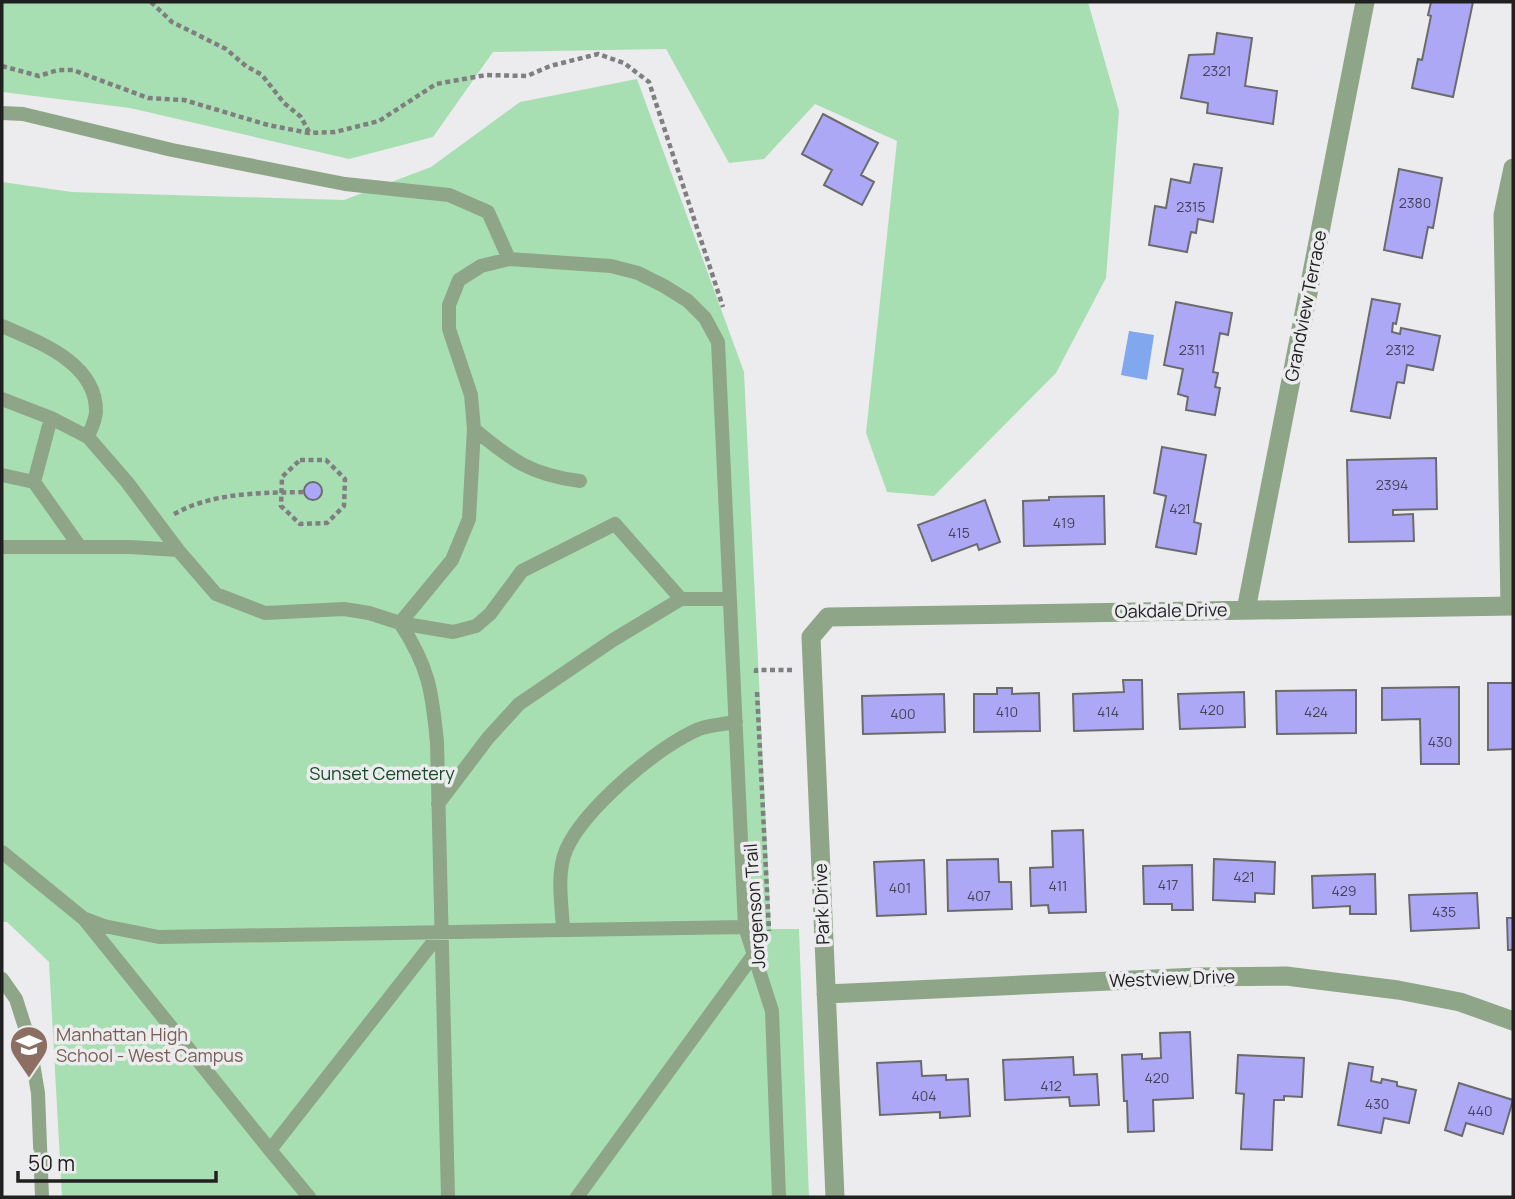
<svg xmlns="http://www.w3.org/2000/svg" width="1515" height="1199" font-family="Manrope,sans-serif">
<rect width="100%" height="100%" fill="#ececee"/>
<path fill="#a7dfb3" d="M2 2H1088L1119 111 1106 278 1056 373 934 496 887 492 866 433 897 141 815 104 764 159 729 163 666 49 493 52 433 137 349 159 130 108 2 92Z
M637 79 744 372 771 929H799L809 1197H62L49 962 7 922H2V182L72 192 344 200 431 167 520 102Z"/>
<path fill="#81a7ee" d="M1129 331 1154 335 1147 380 1121 375Z"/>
<path fill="#ada8f6" stroke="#6b6b6d" stroke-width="2" d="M1431 2H1473L1453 97 1412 88 1418 59 1422 60 1431 16 1428 15Z
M1217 33 1252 38 1245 86 1277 91 1273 124 1207 113 1208 103 1181 98 1189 55 1214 54Z
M823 114 878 143 861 175 874 182 862 205 824 185 832 170 802 154Z
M1194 164 1222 168 1213 222 1198 219 1196 233 1191 232 1187 252 1149 245 1155 206 1166 208 1171 179 1190 183Z
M1399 169 1442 178 1433 228 1428 227 1422 258 1384 250Z
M1372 299 1400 304 1396 324 1393 323 1392 332 1400 334 1401 328 1440 336 1433 370 1407 365 1404 383 1397 382 1390 418 1351 411Z
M1176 302 1232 313 1228 335 1220 333 1213 372 1218 373 1215 387 1220 388 1215 415 1186 410 1188 397 1178 394 1183 369 1164 365Z
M1162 447 1206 455 1194 522 1201 524 1196 554 1156 547 1166 496 1154 493Z
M1436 458 1437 509 1393 510V515L1413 514 1414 541 1349 542 1347 460Z
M304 491a9 9 0 1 1 18 0a9 9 0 1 1-18 0Z
M1104 496 1105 544 1024 546 1023 501 1049 500V497Z
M985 500 1000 542 979 550 977 544 932 561 918 525Z
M1123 680H1142L1143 729 1074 731 1073 694 1124 692Z
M1488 683H1513V749L1488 750Z
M1459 687V764H1421L1420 719 1382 720V688Z
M997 688H1012V694L1039 693 1040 731 974 732V694H997Z
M1356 690V733L1277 734 1276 691Z
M1244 692 1245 727 1180 729 1178 694Z
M944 694 945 732 863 734 862 696Z
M1083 830 1086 912 1049 913 1048 905 1031 906 1030 868 1053 867 1052 831Z
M998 859 999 882H1011L1012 909 948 911 947 860Z
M1214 859 1275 862 1274 894 1255 893V902L1213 900Z
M924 860 926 914 877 916 874 862Z
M1192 865 1193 910H1172V904H1144L1143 866Z
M1375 874 1376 914H1350V906L1313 908 1312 876Z
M1477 893 1479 928 1411 931 1409 895Z
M1507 918H1513V950H1508Z
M1190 1032 1193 1098 1153 1100 1154 1131 1128 1132 1127 1101H1124L1122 1055 1142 1054V1059L1161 1058 1160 1033Z
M1238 1055 1304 1058 1302 1097 1284 1096V1100H1274L1272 1150 1241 1149 1244 1094 1236 1093Z
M1073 1057 1074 1075 1097 1074 1099 1105 1070 1106 1069 1097 1005 1100 1003 1060Z
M921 1061 922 1076 946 1075V1080L968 1079 970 1116 940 1118V1112L880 1115 877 1063Z
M1349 1063 1373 1067 1371 1081 1381 1083 1382 1079 1397 1082V1086L1416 1090 1409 1123 1384 1118 1381 1133 1338 1125Z
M1459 1083 1513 1100 1503 1134 1466 1123 1462 1136 1445 1130Z"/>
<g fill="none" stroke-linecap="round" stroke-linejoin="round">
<path stroke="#7f7f80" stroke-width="4.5" stroke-dasharray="5 3.5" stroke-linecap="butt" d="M151 2 172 22 226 49 246 66 262 75 284 103 301 117 309 132
M2 66 39 76 58 70H73L148 98 184 100 268 125 309 133 335 132 379 121 436 84 486 75 527 76 550 66 598 54 624 63 649 82 723 307
M300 460H326L345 479 344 506 327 523 300 524 281 506 282 477Z
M174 514C214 492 260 493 305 492
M756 673V670H793
M757 692 769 931"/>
<path stroke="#8ea587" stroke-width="14" d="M2 113 23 114 172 150 345 184 449 195 488 212 509 259
M2 326C38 342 96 362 96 411 96 419 91 429 88 437
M2 399 51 418 88 437 127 482 178 550 216 594 265 613 344 609 369 613 400 623 453 632 476 626 490 614 522 571 615 524 681 599H730
M474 429C511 460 531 475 580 481
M2 475 34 482 80 547
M34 482 51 418
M2 547H130L178 550
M400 623C429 667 432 691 437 742L448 1197
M438 804 488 738 519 704 613 640 681 599
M2 852 83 918 104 926 159 937 745 927 718 342 705 318 688 301 664 286 638 273 611 266 509 259 481 266 459 280 449 305V329L471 395 474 429 469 519 452 560 400 623
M85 920 270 1150
M745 927 772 1011 779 1197
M563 930C562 905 556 874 566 850 584 809 658 746 699 729 710 725 724 724 736 722
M2 979 16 999 29 1040 38 1093 42 1197
M309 1197 270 1150 441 932
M577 1197 754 954"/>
<path stroke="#8ea587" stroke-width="19" d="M1510 606 1503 215 1513 168
M1246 610 1365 2
M826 994 1198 977 1286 976 1398 990 1460 1002 1513 1021
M835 1197 811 637 828 617 1513 606"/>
</g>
<defs>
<g id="school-pin" transform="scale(2.0125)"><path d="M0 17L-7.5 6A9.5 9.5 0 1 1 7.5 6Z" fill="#8d6e63" stroke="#ececee"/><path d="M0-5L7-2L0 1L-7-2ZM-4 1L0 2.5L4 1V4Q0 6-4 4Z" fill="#fff"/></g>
</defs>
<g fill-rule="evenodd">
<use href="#school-pin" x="29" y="1045"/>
</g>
<g text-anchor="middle" stroke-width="7" stroke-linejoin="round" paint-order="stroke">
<g font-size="14" fill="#434256">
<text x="1217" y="76">2321</text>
<text x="1415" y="208">2380</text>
<text x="1191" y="212">2315</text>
<text x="1192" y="355">2311</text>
<text x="1400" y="355">2312</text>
<text x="1392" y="490">2394</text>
<text x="1180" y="514">421</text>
<text x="1064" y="528">419</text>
<text x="959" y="538">415</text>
<text x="1212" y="715">420</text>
<text x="1007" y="717">410</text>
<text x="1108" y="717">414</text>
<text x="1316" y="717">424</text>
<text x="903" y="719">400</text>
<text x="1440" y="747">430</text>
<text x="1244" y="882">421</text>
<text x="1168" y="890">417</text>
<text x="1058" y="891">411</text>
<text x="900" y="893">401</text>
<text x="1344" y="896">429</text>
<text x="979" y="901">407</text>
<text x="1444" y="917">435</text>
<text x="1157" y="1083">420</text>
<text x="1051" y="1091">412</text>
<text x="924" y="1101">404</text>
<text x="1377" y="1109">430</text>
<text x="1480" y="1116">440</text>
</g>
<g font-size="18" fill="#202020" stroke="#ececee">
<text transform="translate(1306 306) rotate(-79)" y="6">Grandview Terrace</text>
<text transform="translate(1171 611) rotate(-1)" y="6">Oakdale Drive</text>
<text transform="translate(822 904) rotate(-92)" y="6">Park Drive</text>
<text transform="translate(755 906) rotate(-94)" y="6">Jorgenson Trail</text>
<text transform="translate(1172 979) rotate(-2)" y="6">Westview Drive</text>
</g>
<g font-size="18" fill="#144b26" stroke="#ececee">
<text x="382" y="780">Sunset Cemetery</text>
</g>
<g font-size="18" fill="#785e54" stroke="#ececee" text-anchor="start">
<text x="56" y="1041">Manhattan High<tspan x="56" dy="21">School - West Campus</tspan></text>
</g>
</g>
<rect width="1515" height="1199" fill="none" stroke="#202020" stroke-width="7"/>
<path d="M18 1171v10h198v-10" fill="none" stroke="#202020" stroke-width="3.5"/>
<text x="28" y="1171" font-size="21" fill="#202020" stroke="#ececee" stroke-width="5" paint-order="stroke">50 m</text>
</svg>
